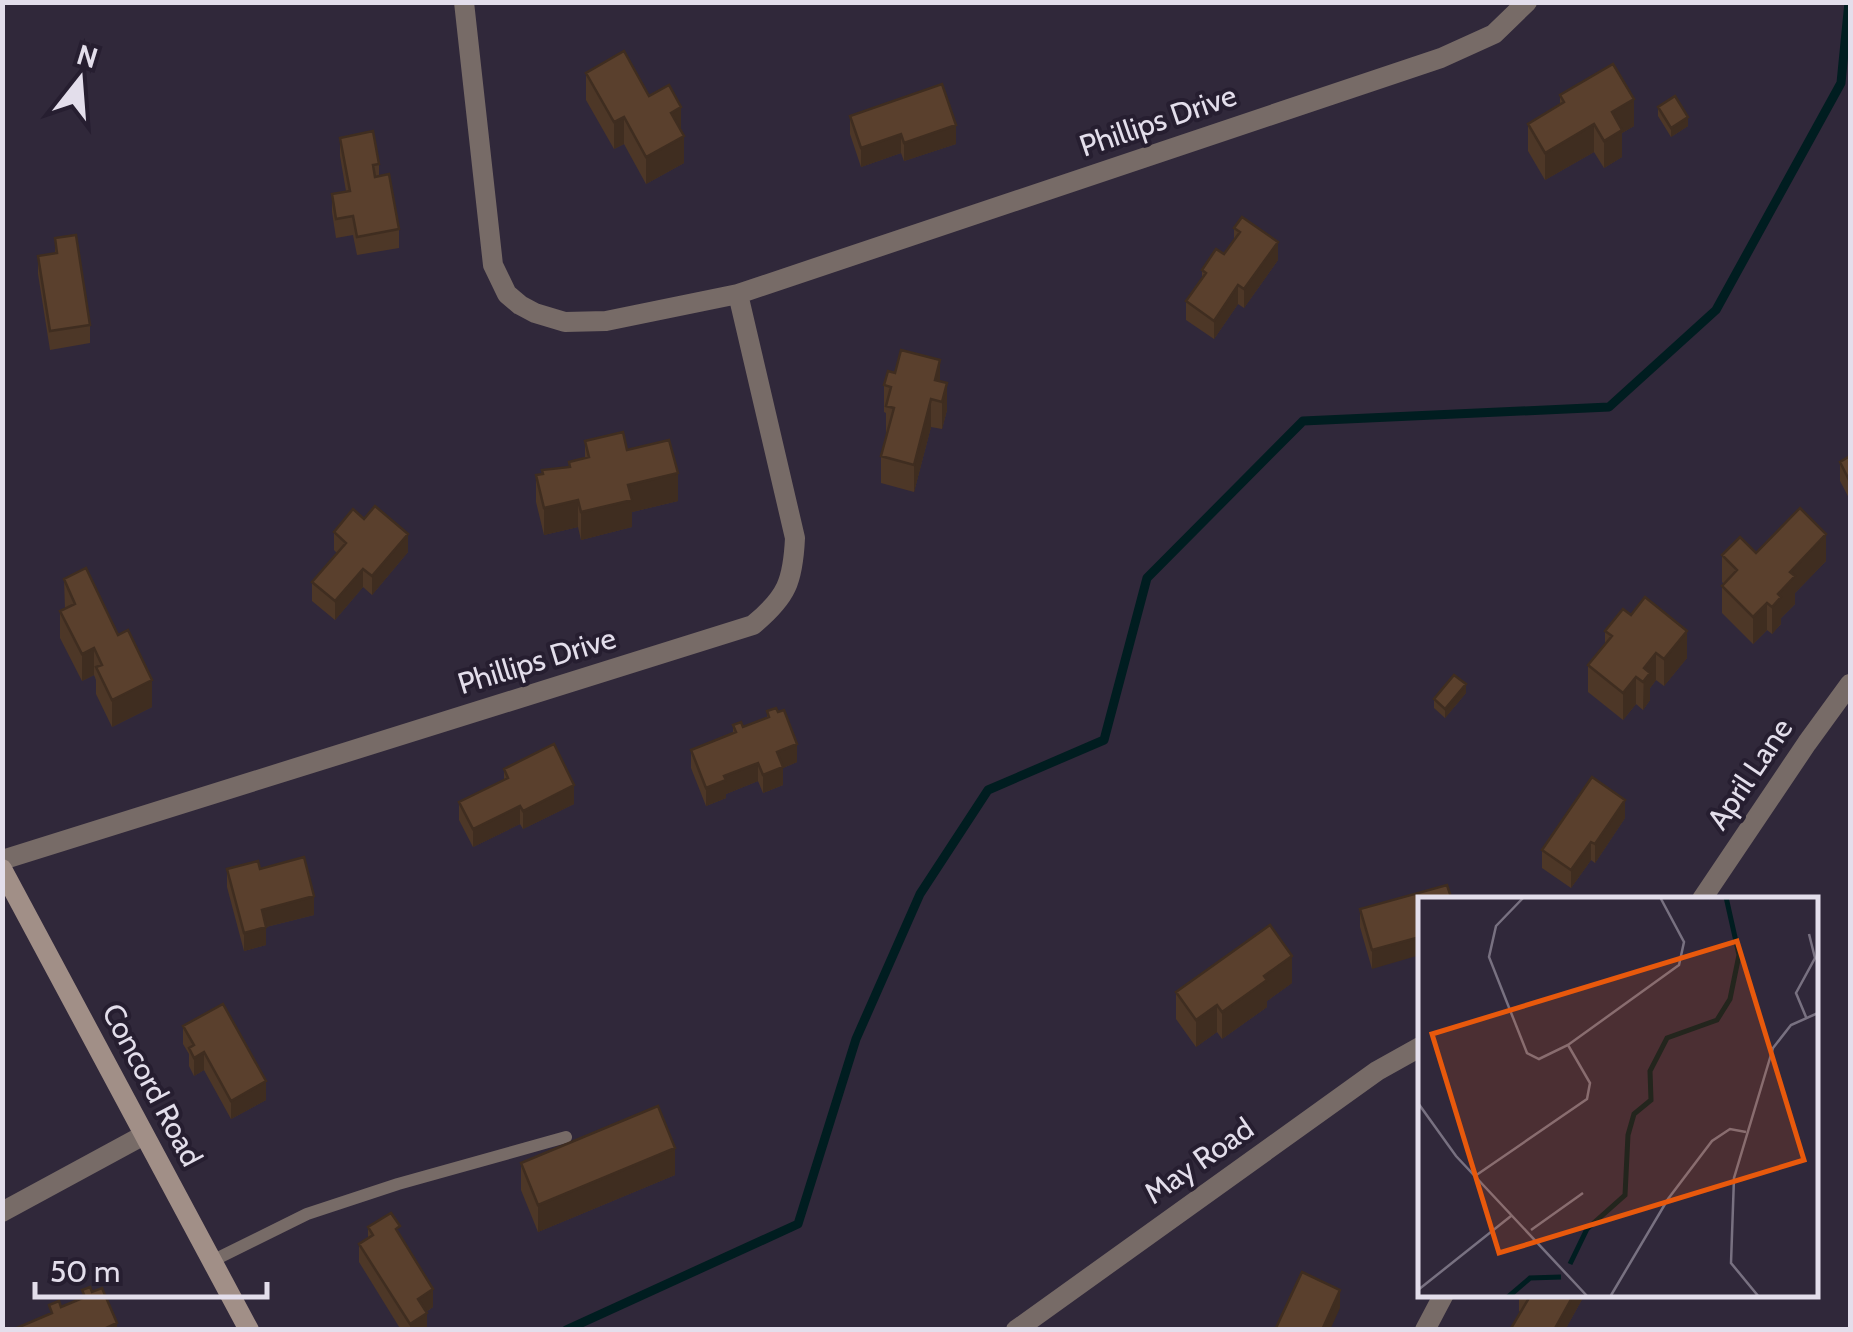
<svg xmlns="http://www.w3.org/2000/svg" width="1853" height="1332" font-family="Cabin,sans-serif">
<rect width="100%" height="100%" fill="#30283a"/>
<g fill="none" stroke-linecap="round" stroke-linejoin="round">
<path stroke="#001d20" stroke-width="9" d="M566 1330 798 1224 856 1039 920 894 988 790 1104 740 1147 578 1303 421 1609 407 1716 310 1841 83 1849 2"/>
<path stroke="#776b67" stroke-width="12" d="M214 1260 307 1214 398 1184 566 1137"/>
<path stroke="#776b67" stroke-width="20" d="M464 2 493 265 507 294 520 305 535 313 565 322 606 321 738 294 1441 58 1494 34 1527 2
M2 860 753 625C787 597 793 581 795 538L738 294
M1702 899 1807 743 1850 684
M2 1212 144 1135
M1016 1330 1377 1071 1420 1047
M1425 1330 1444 1294"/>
<path stroke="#a18f87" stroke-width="20" d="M2 869 249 1330"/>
</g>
<path fill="#4d3727" d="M586 73 649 96 681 131 684 163 646 184 624 144 614 149 586 100Z
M1560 95 1634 126 1622 133V157L1604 168 1594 152 1545 180 1528 151V124L1560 105Z
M1658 107 1688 126 1671 137 1658 116Z
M850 116 956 144 904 161 901 153 861 167 850 134Z
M340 138 379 164V176L399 229V248L357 255 353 235 336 238 332 212V194L346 191 340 156Z
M1234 228 1278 260 1244 308 1238 304 1214 339 1186 320V301L1202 279V270L1224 254 1234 240Z
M55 238 90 325V343L50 350 38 274V256L55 253Z
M940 381 947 410 942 429 931 427 914 492 881 483V456L887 433H886V413L884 412V385Z
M585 441 627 450 678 501 632 512V527L581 540 578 527 544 535 536 502V475L569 467V462L585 458Z
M1850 456V500L1840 481V462Z
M364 519 408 552 372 595 363 587 335 620 312 601V582L337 553 334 550V532Z
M1756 553 1826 561 1795 593V604L1781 618V624L1772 634 1767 630 1753 644 1722 613V586L1724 584 1722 582V555Z
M64 579 152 707 112 727 96 694V680L94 675 82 681 60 638V611L65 609Z
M1631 615 1687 658 1664 686 1656 680 1650 688V700L1643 710 1636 704 1623 720 1588 692V665L1605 645V631Z
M1466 693 1445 718 1434 708V699Z
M767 711 797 762 783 768V785L763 793 758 781 726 794V798L706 806 691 768V750L733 733V725L743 727 767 717Z
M504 769 574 804 523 829 520 824 473 847 459 820V802L504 780Z
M1625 818 1595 863 1591 860 1571 888 1542 868V850Z
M227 869H260L314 915 266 927V945L244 951 227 887Z
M1447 885 1372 969 1360 927V909Z
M1292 983 1267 1001V1007L1222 1039 1217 1032 1196 1047 1176 1019V992Z
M183 1026 266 1100 231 1119 204 1070 194 1076 189 1066V1054L183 1044Z
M521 1163 675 1175 538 1232 521 1190Z
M368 1227 400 1235 433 1307 426 1312 427 1330H401L359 1262V1244L368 1238Z
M1519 1294H1585L1565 1330H1510L1521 1312 1519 1311Z"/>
<path fill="#3f2d20" d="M1634 99V126L1622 133V157L1604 168V141L1612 112Z
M681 107V134L671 113Z
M624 117V144L614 149V122Z
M1688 117V126L1671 137V128Z
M1594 124V152L1545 180V153Z
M956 125V144L904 161V143Z
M901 134V153L861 167V148Z
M684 136V163L646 184V157Z
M1278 242V260L1244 308V289Z
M1238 285V304L1214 339V321Z
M940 360V388L935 380Z
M947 383V410L942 429V402Z
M931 399V427L914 492V465Z
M678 473V501L632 512V527L581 540V512L628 485Z
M578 500V527L544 535V508Z
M408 534V552L372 595V576Z
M1826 534V561L1795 593V604L1781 618V624L1772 634V607L1790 572Z
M363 569V587L335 620V601Z
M1767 603V630L1753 644V617Z
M1687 631V658L1664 686V659Z
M94 648V675L82 681V654Z
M1656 653V680L1650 688V700L1643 710 1644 668Z
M1636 677V704L1623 720V693Z
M152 680V707L112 727V700Z
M1466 684V693L1445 718V709Z
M797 744V762L783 768V785L763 793V775L777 752Z
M758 763V781L726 794V798L706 806V788L724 776Z
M574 785V804L523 829V811Z
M1625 800V818L1595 863V844Z
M520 806V824L473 847V829Z
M1591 842V860L1571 888V870Z
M314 896V915L266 927V945L244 951V933L262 910Z
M1420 937V955L1372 969V950Z
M1292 956V983L1267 1001V1007L1222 1039V1012L1264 976Z
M1217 1005V1032L1196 1047V1020Z
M204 1052V1070L194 1076V1058Z
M266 1081V1100L231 1119V1101Z
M675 1148V1175L538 1232V1205Z
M433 1289V1307L418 1317V1299Z
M1340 1290V1308L1330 1330H1322Z
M1574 1294H1585L1565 1330H1554Z
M427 1313V1330H410V1324Z
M117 1323V1330H102Z"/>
<path fill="#5a402d" stroke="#3f2d20" stroke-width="2.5" d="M624 51 649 96 669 85 681 107 671 113 684 136 646 157 624 117 614 122 586 73Z
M1613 64 1634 99 1612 112 1622 130 1604 141 1594 124 1545 153 1528 124 1564 102 1560 95Z
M942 84 956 125 904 143 901 134 861 148 850 116Z
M1675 96 1688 117 1671 128 1658 107Z
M373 131 379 164 373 165 375 177 389 174 399 229 357 237 353 216 336 219 332 194 350 191 340 138Z
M1242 217 1278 242 1244 289 1238 285 1214 321 1186 301 1206 273 1202 270 1216 249 1224 254 1240 232 1234 228Z
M76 235 90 325 50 331 38 256 57 253 55 238Z
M901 350 940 360 935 380 947 383 942 402 931 399 914 465 881 456 894 408 886 406 891 387 884 385 888 371 895 373Z
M623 432 627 450 669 440 678 473 628 485 632 500 581 512 578 500 544 508 536 475 543 474 542 470 570 467 569 462 589 457 585 441Z
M1850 456V482L1840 462Z
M375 506 408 534 372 576 363 569 335 601 312 582 346 543 334 532 353 509 364 519Z
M1800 508 1826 534 1790 572 1795 576 1778 594 1781 597 1772 607 1767 603 1753 617 1722 586 1737 570 1722 555 1740 537 1756 553Z
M86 568 118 635 128 630 152 680 112 700 96 667 102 665 94 648 82 654 60 611 75 604 64 579Z
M1645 597 1687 631 1664 659 1656 653 1644 668 1650 673 1643 682 1636 677 1623 693 1588 665 1612 636 1605 631 1623 609 1631 615Z
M1454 675 1466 684 1445 709 1434 699Z
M776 708 778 712 784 710 797 744 777 752 783 767 763 775 758 763 724 776 726 780 706 788 691 750 736 732 733 725 741 722 743 727 769 717 767 711Z
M554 744 574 785 523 811 520 806 473 829 459 802 508 778 504 769Z
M1592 777 1625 800 1595 844 1591 842 1571 870 1542 850Z
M304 857 314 896 262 910 266 927 244 933 227 869 258 861 260 869Z
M1447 885 1452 900H1420V937L1372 950 1360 909Z
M1270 925 1292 956 1264 976 1267 980 1222 1012 1217 1005 1196 1020 1176 992Z
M223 1004 266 1081 231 1101 204 1052 194 1058 189 1048 194 1045 183 1026Z
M658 1106 675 1148 538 1205 521 1163Z
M391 1213 400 1226 396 1229 433 1289 418 1299 427 1313 410 1324 359 1244 373 1235 368 1227Z
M1302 1272 1340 1290 1322 1330H1275Z
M90 1287 92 1292 102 1288 117 1323 102 1330H12L52 1313 49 1305 59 1301 61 1307 85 1297 82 1290Z
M1523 1294H1574L1554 1330H1510L1529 1298Z"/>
<g text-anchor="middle" stroke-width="8" stroke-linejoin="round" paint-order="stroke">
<g font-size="30" fill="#e3deeb" stroke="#261e30">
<text transform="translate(1158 121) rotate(-19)" y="10">Phillips Drive</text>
<text transform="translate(537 661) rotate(-17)" y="10">Phillips Drive</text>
<text transform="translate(1750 774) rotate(-56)" y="10">April Lane</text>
<text transform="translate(152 1085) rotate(62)" y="10">Concord Road</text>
<text transform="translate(1199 1161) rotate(-35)" y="10">May Road</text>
</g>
</g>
<g transform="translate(1418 897)">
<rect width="400" height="400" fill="#30283a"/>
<path fill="none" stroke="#001d20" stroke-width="5" d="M152 367 169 332 207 298 210 238 216 217 233 203 232 174 249 141 299 123 312 102 321 58 308 0M90 400 112 381 143 380"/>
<path fill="none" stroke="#787181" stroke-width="2.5" d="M106 0 78 29 71 60 109 156 121 162 150 148 261 68 266 45 242 0M388 120 378 96 397 61 391 37M0 206 38 259 170 400M57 279 169 202 172 186 150 148M113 333 165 296M0 393 93 319M192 400 250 302 294 244 312 232 328 235M341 400 313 366 316 281 355 151 373 128 400 116"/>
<path fill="#e8590c" fill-opacity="0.15" stroke="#e8590c" stroke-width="5" d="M319 44 386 263 81 356 14 137Z"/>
<rect width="400" height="400" fill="none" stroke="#e3deeb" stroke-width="5"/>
</g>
<rect width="1853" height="1332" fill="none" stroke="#e3deeb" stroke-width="10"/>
<g transform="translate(80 80) rotate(17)" stroke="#261e30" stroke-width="8" paint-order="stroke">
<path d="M0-8L18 38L0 25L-18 38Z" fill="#e3deeb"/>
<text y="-15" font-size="28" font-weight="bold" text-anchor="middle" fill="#e3deeb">N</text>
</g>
<path d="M35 1282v15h232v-15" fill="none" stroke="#e3deeb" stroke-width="5"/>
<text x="50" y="1282" font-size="30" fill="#e3deeb" stroke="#261e30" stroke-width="8" paint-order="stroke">50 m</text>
</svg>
